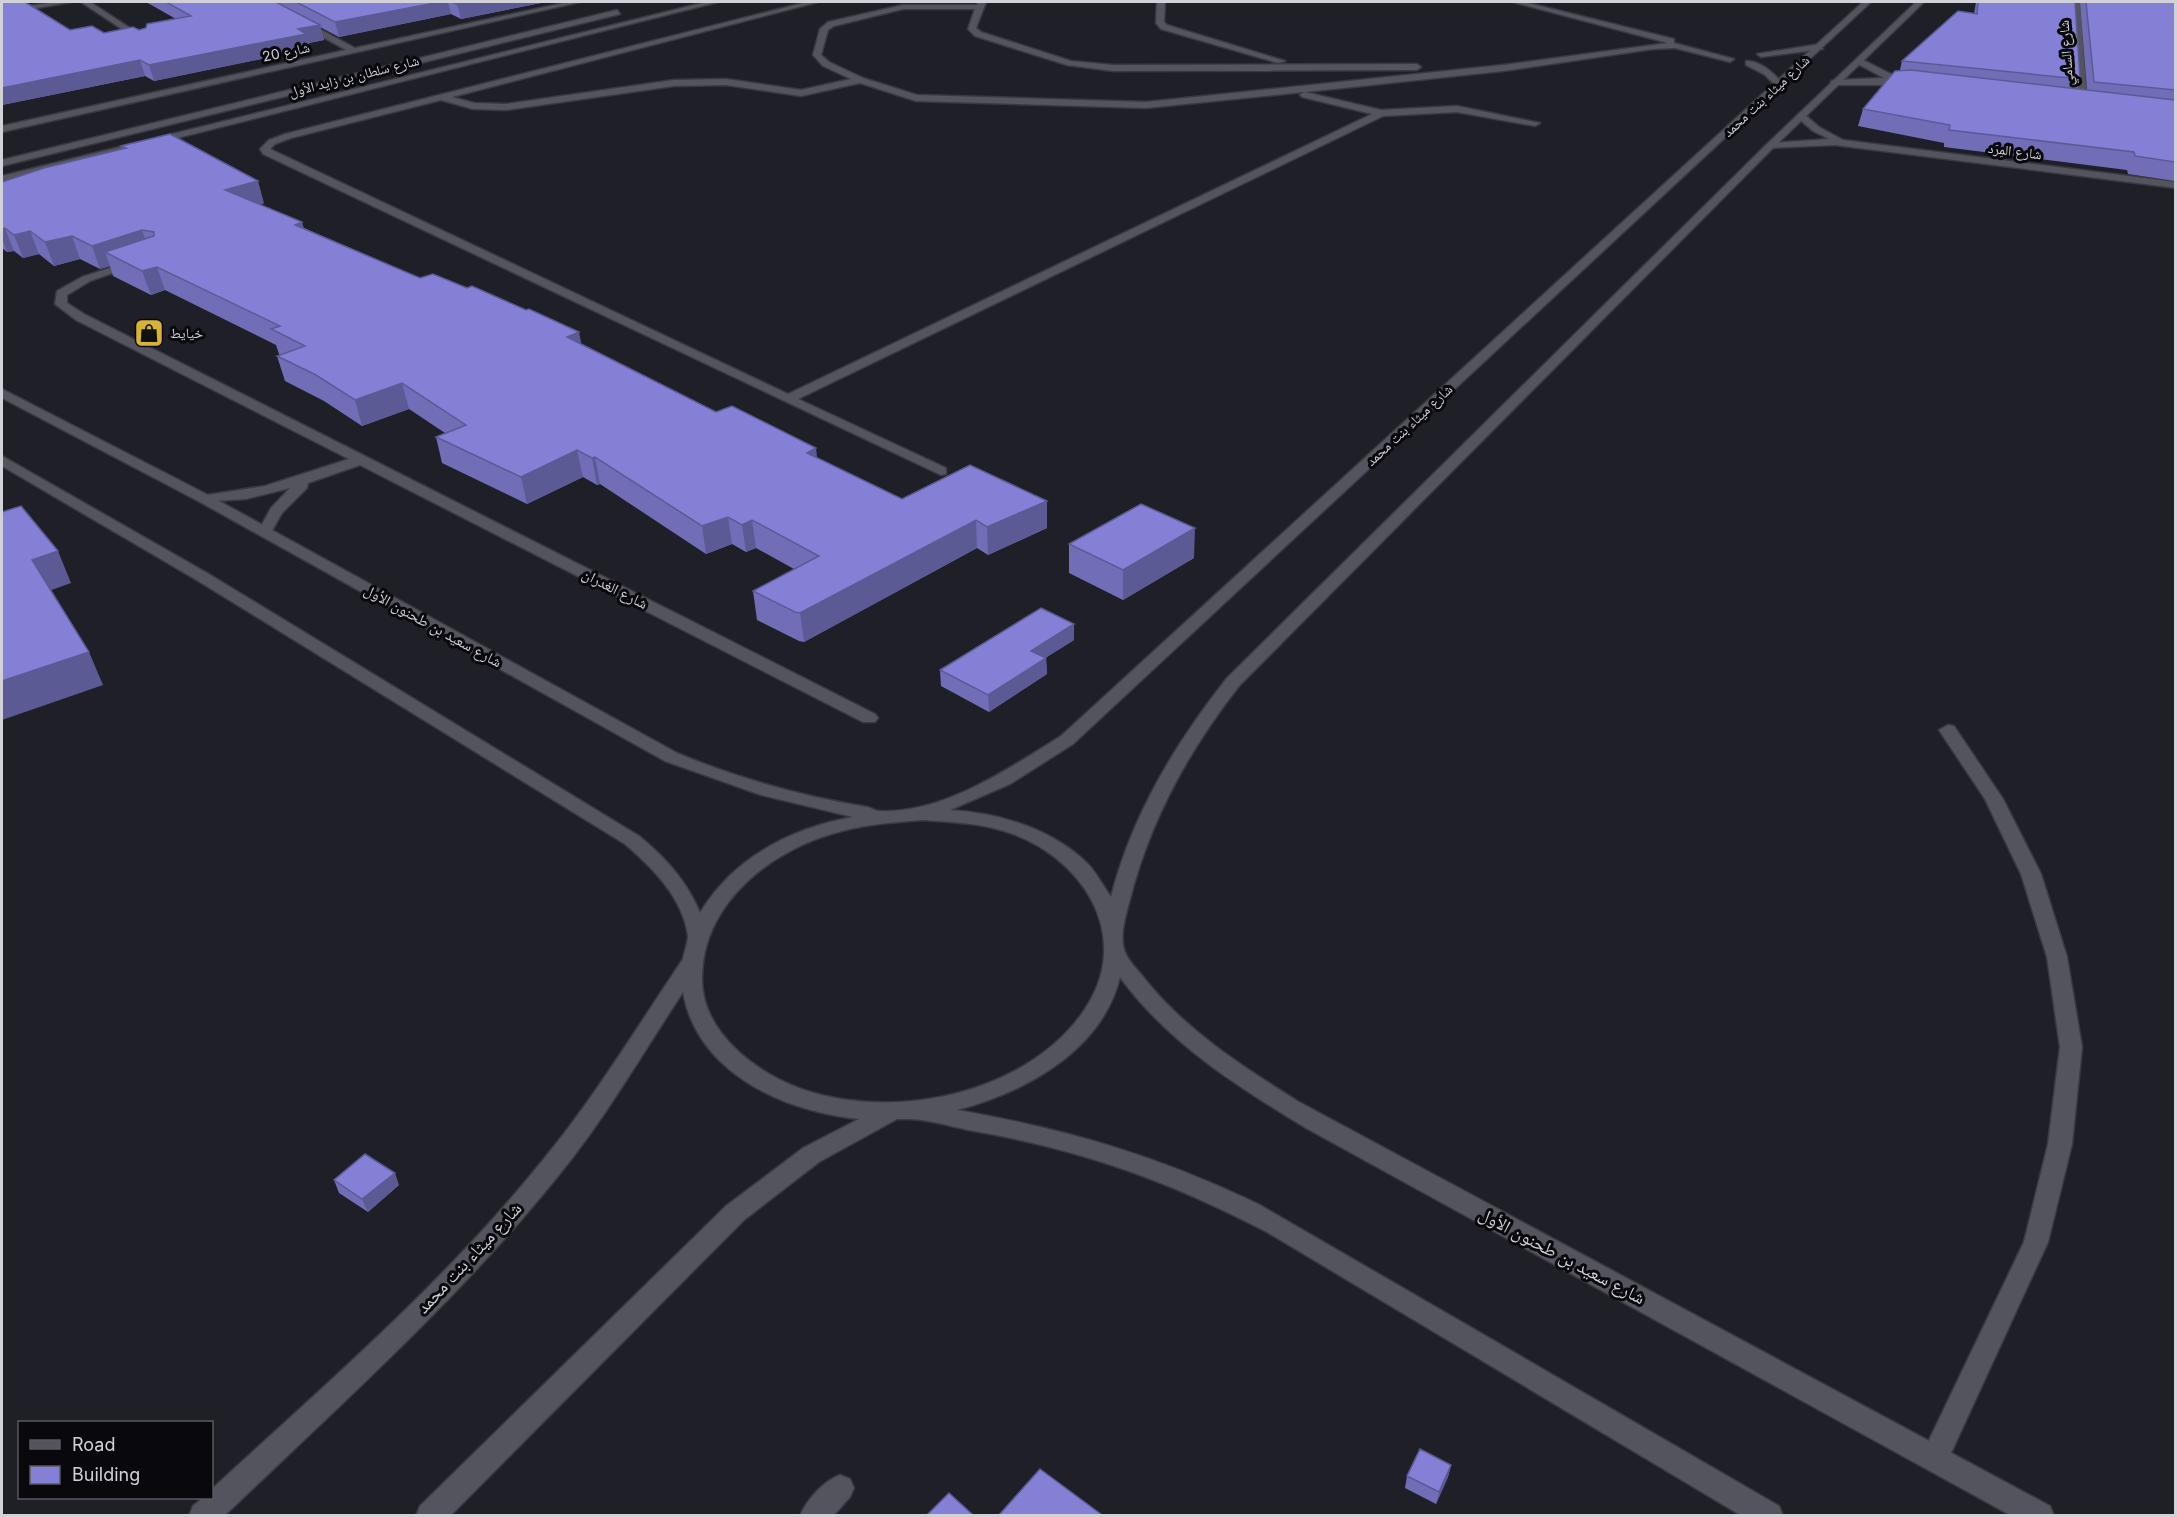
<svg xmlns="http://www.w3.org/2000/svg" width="2177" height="1517" font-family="Inter,'Noto Naskh Arabic',sans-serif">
<rect width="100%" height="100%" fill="#1f1f28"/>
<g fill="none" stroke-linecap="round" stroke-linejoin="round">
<g stroke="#393941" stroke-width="3">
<path id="lane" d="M807 2H818L452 97 474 103 506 104 674 80 726 79 801 90 851 79 823 66 813 55 820 29 828 22 903 5H977L978 2H986L976 28 981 32 1071 61 1113 65 1417 64 1421 67 1417 70 1113 71 1067 65 975 36 968 29 975 9H903L834 26 828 30 821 55 829 62 863 78 917 95 1146 102 1503 65 1668 43 1513 2H1524L1674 39V43L1734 59 1730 62 1675 48 1653 49 1503 71 1305 92 1381 110 1457 106 1540 123 1535 126 1457 112 1383 116 798 399 946 468V474L941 475 263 154 260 149 269 140 285 134ZM860 83 916 101 1146 108 1304 92 1300 95 1302 97 1372 114 788 394 270 149 275 144 291 138 441 100 473 109 506 110 674 86 726 85 801 96Z
M1157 2H1165L1164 22 1167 25 1285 61 1278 63 1161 29 1156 23Z
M1820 44 1823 49 1761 57 1757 54Z
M1746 61C1760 60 1775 74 1783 84L1776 86 1765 75 1746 65Z
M131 261 141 263 90 281 67 295V303L84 314 875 714 878 718 875 722H863L360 465 308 483 307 488 282 513 269 536 264 537 257 533 271 508 290 488 246 499 200 502 198 499 200 496 265 486 349 459 76 320 55 304 57 291 82 277Z
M1948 725 1954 726 2003 799 2041 874 2067 957 2082 1047 2072 1144 2048 1242 1945 1466 1935 1470 1925 1466 1921 1457 2024 1242 2048 1144 2060 1047 2047 957 2021 874 1985 799 1939 730Z"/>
</g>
<g stroke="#393941" stroke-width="3">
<path id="street" d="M55 2H71L2 14V10Z
M81 2H90L150 41 143 43Z
M260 2H269L355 48 568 2H580L2 132V126L346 50Z
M2072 2H2080L2087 102 2082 105 2077 102Z
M1859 58 1893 75 1894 78 1915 82 1911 85H1831V81L1834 80 1884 78 1856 63Z
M1798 114H1804L1819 127 1843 140 2176 182V188L1835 145 1767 148 1765 146 1770 143 1829 139 1813 131 1798 118Z
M840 1475 850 1479 854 1488 850 1497 833 1516H800C807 1499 824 1481 840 1475Z"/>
</g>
<g stroke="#393941" stroke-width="3">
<path id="secondary" d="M706 2H718L2 182V176Z
M1863 2H1871L1073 744 1010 784 950 810C999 813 1050 828 1087 863 1096 872 1103 886 1111 897 1132 815 1175 744 1227 678L1767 144 1916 2H1924L1773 148 1239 686C1188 751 1149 822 1129 903 1125 918 1119 938 1125 952 1128 961 1138 970 1144 978 1185 1030 1243 1067 1299 1102L2050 1506 2054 1516H2012L1306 1128C1237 1086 1168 1043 1120 977 1102 1051 1025 1092 957 1110 1069 1130 1155 1155 1258 1204L1779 1506 1783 1516H1742L1267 1232C1169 1181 1083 1150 974 1131 952 1127 929 1119 907 1119H897L819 1162 744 1220 450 1516H416L420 1506 726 1206 803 1148 859 1119C785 1112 697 1073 683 992 642 1054 605 1119 558 1176 458 1300 339 1406 224 1516H189L193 1506 203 1498H212V1489C326 1384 445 1282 543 1160 595 1097 637 1027 683 959 684 952 688 943 688 936 683 898 653 868 625 844L195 579 2 466V456L207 573 639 836C665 857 687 881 700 913 733 858 791 828 853 817L761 795 665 761 200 502 2 398V389L210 496 677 753C739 779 801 796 867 807 872 808 875 811 879 811 943 814 1008 769 1061 736ZM923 820C951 822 978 823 1004 831 1080 854 1135 934 1085 1009 1023 1103 860 1130 766 1072 733 1052 701 1019 702 977 703 901 774 848 842 831 869 824 896 822 923 820Z
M617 10 620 14 2 166V160Z"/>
</g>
<use href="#lane" fill="#54545f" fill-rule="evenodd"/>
<use href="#street" fill="#54545f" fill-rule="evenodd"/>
<use href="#secondary" fill="#54545f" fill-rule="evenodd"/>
</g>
<path fill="#716eb7" d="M2 2 70 30 104 33 139 30 176 19 146 2H546L461 19 451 14 339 37 320 27 324 40 309 43 310 49 154 81 145 76 2 105Z
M1976 2H2075L2080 79 2077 89 2087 90 2080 2H2175V181L2128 174 2127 170 1944 147V143L1858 126 1863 109 1900 70 1902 61 1974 14Z
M121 146 264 203 260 205 304 228 420 278 582 344 716 412 818 458 902 499 1047 501V528L988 555 977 548 804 642 799 641 757 620 753 591 794 569 756 548 746 552 732 544 706 554 600 484 597 485 583 477 527 504 442 463 436 437 445 433 409 409 362 426 324 401 285 381 277 356 280 355 279 354 276 345 165 290 151 295 113 276 110 266 100 269 80 259 54 266 39 254 23 258 14 251 7 252 2 248V182L123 149Z
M1069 544 1194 558 1123 600 1069 573Z
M1074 640 1045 658H1046L1047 674 989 712 941 686 940 670Z
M334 1180 399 1185 368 1212 339 1193Z
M1451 1465 1448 1477 1436 1504 1405 1488 1407 1476Z"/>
<path fill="#5c5a95" d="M440 2H448L451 14 339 37 335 22Z
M471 2H546L461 19 457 4Z
M320 25 324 40 309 43 310 49 154 81 149 65 298 29Z
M140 60 145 76 2 105V88Z
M258 181 264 203 232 213 225 190Z
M302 222 309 245 295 225Z
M5 228 14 251 7 252 2 238V229Z
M142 230 150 253 105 252 110 266 100 269 92 246Z
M30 231 39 254 23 258 14 235Z
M72 236 80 259 54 266 45 242Z
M157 267 165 290 151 295 142 271Z
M579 332 584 357 567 337Z
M402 383 409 409 362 426 355 400Z
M816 448 819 475 807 453Z
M577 450 583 477 527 504 521 477Z
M595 457 600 484 597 485 592 458Z
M1047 501V528L988 555 987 527Z
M728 517 732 544 706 554 702 526Z
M752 520 756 548 746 552 742 525Z
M976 520 977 548 804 642 800 613Z
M1195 528 1194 558 1123 600V570Z
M58 551 71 583 46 592 32 560Z
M1074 624V640L1031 667V651Z
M89 652 103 685 2 720V681Z
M1046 658 1047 674 989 712 988 695Z
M395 1173 399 1185 368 1212 362 1199Z
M1451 1465 1448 1477 1436 1504 1439 1492Z"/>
<path fill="#8380d5" stroke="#5c5a95" stroke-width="1.5" d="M2 2H25L70 30 92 26 104 33 133 27 139 30 146 28 147 24 191 16 166 2H276L320 25 298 29 306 34 149 65 140 60 2 88Z
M296 2H440L335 22Z
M451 2H471L457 4Z
M1978 2H2075L2080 79 1902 61 1958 11 1977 14Z
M2086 2H2175V90L2094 82Z
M1911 70 2175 100V162L2135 156 2134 152 1949 130 1950 125 1863 109 1895 71Z
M170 134 258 181 225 190 302 222 295 225 420 278 433 274 467 288 472 286 526 310 529 309 579 332 567 337 716 412 732 406 816 448 807 453 902 499 970 465 1047 501 987 527 976 520 800 613 795 612 753 591 819 556 752 520 742 525 728 517 702 526 595 457 592 458 577 450 521 477 436 437 466 425 402 383 355 400 316 375 277 356 305 346 271 329 280 326 157 267 142 271 105 252 154 236V232L142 230 92 246 72 236 45 242 30 231 14 235 5 228 2 229V182L44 168 126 148 121 146Z
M1141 504 1195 528 1123 570 1069 544Z
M21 506 58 551 32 560 89 652 2 681V512Z
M1041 608 1074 624 1031 651 1046 658 988 695 940 670Z
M365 1154 395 1173 362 1199 334 1180Z
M1420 1449 1451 1465 1439 1492 1407 1476Z
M1040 1469 1102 1515H999Z
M949 1493 973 1515H927Z"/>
<defs>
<g id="shop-square" transform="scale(1.5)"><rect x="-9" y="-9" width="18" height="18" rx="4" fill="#d7b434" stroke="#09090d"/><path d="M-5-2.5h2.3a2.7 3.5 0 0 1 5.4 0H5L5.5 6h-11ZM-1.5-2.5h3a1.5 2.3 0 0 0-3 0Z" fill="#111"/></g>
</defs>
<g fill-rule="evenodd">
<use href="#shop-square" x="149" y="333"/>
</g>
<g text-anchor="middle" stroke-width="6" stroke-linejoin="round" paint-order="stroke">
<g font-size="14" fill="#d1d1d8" stroke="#09090d">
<text transform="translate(286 52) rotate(-12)" y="5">شارع 20</text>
<text transform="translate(2066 53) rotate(-94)" y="5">شارع السامي</text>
<text transform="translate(354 76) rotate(-14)" y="5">شارع سلطان بن زايد الأول</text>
<text transform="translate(1766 96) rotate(-43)" y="5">شارع ميثاء بنت محمد</text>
<text transform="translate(2015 151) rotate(7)" y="5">شارع المِرَد</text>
<text transform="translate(1409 425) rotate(-43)" y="5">شارع ميثاء بنت محمد</text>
</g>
<g font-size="14" fill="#d1d1d8" stroke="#09090d" text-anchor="start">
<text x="170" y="338">خيايط</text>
</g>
<g font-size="15" fill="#d1d1d8" stroke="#09090d">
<text transform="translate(615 589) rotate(27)" y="5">شارع الغدران</text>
<text transform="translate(433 626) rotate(29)" y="5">شارع سعيد بن طحنون الأول</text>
</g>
<g font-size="18" fill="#d1d1d8" stroke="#09090d">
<text transform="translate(1562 1256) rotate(28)" y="6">شارع سعيد بن طحنون الأول</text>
<text transform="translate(469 1258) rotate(-47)" y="6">شارع ميثاء بنت محمد</text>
</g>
</g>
<rect width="2177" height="1517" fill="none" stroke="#d1d1d8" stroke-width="6"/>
<rect x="18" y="1421" width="195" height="78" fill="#09090d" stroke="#59595e" stroke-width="1.5"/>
<rect x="30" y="1440" width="30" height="9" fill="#54545f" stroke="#59595e" stroke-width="1.5"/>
<text x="72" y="1451" font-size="18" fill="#d1d1d8">Road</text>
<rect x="30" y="1466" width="30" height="18" fill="#8380d5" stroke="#59595e" stroke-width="1.5"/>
<text x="72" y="1481" font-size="18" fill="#d1d1d8">Building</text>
</svg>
